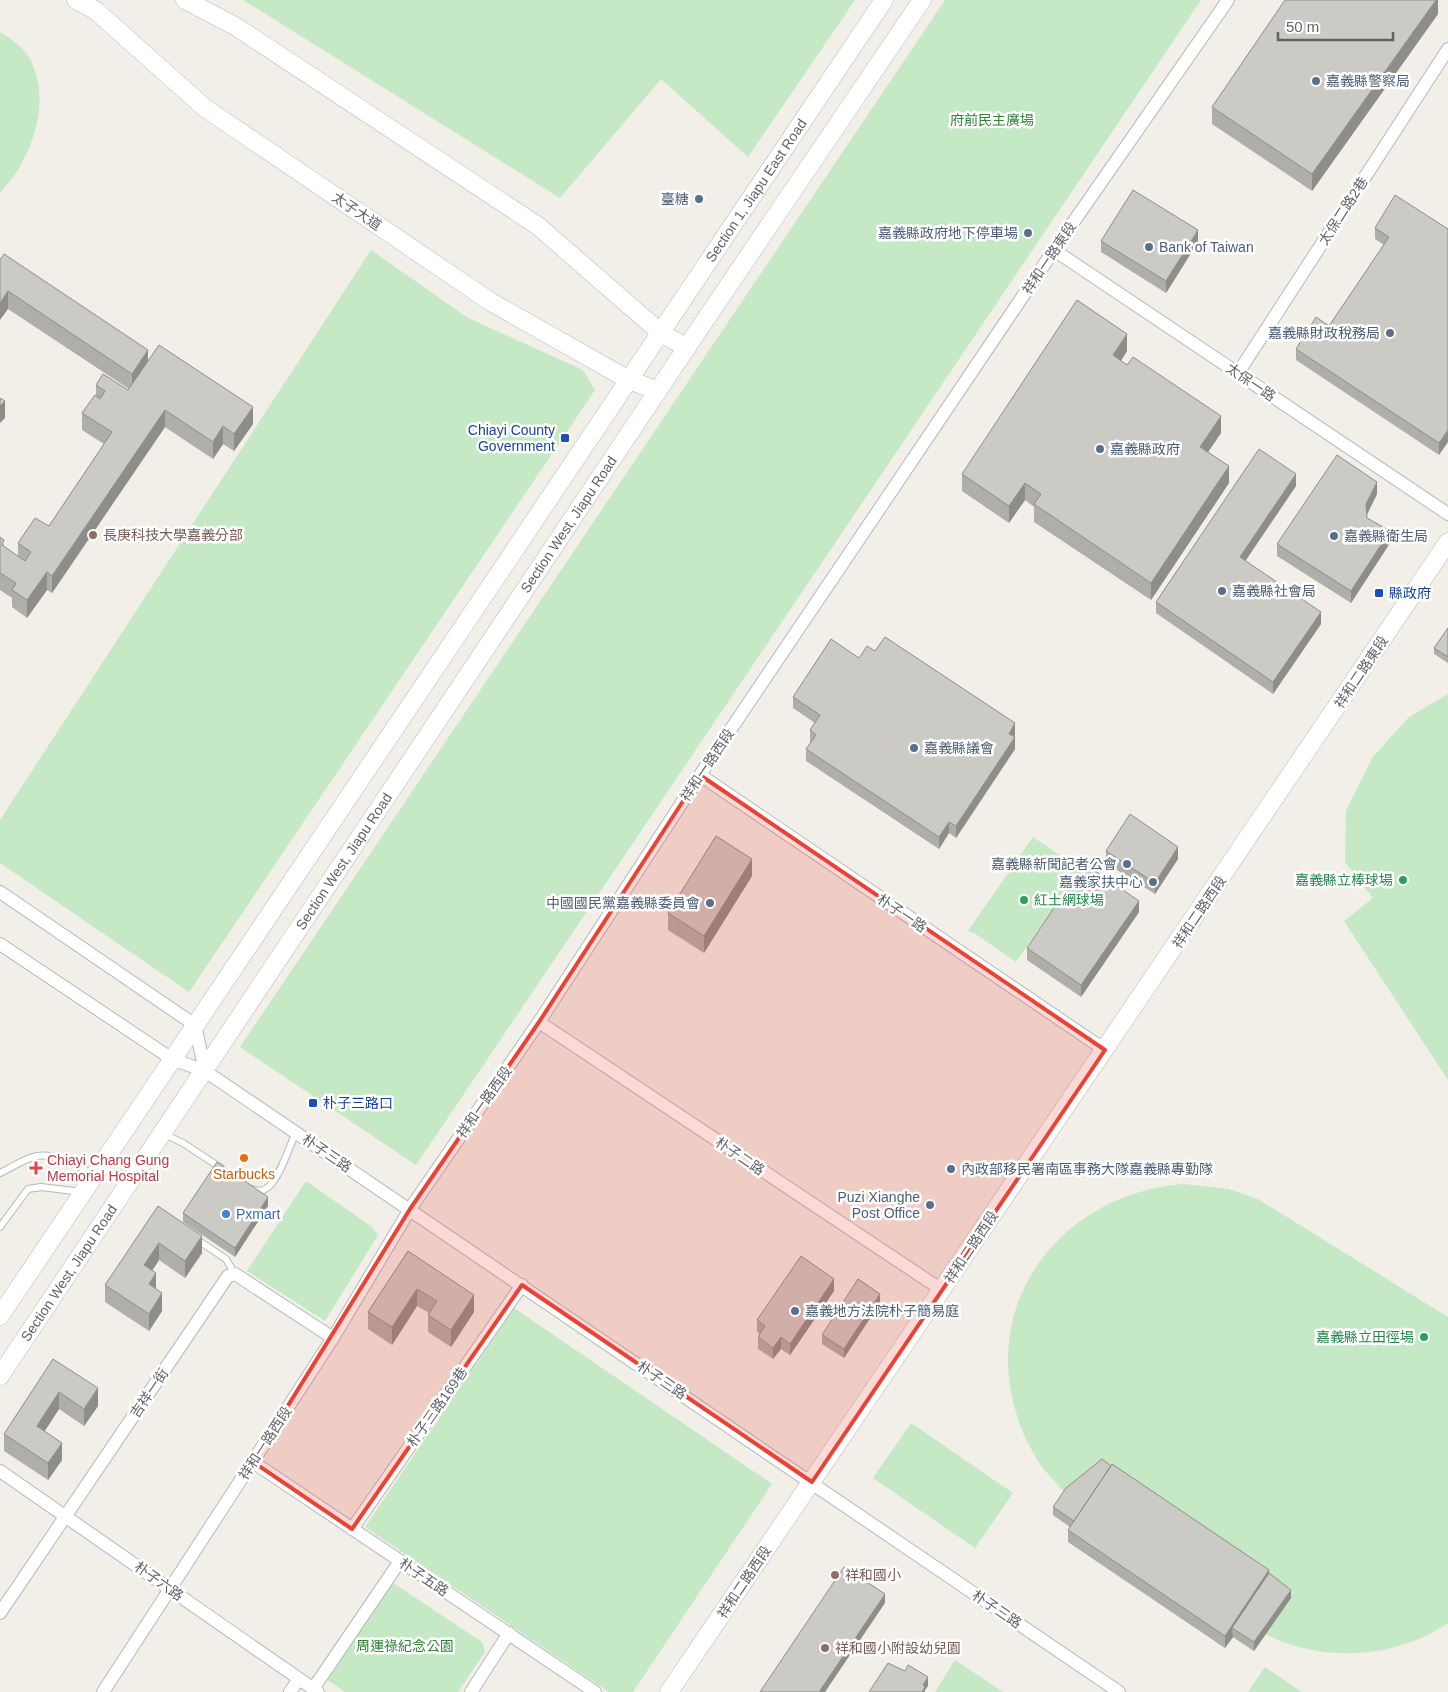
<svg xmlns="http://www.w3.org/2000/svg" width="1448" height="1692" font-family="Arial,'Noto Sans TC',sans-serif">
<rect width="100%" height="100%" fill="#f1efe8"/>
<path fill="#c5e8c5" d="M243 0H855L748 157 661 79 560 198Z
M945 0H1201L416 1165 240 1047Z
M0 32C11 39 25 48 31 61 52 105 31 160 0 193Z
M371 250 468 318 583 370 595 390 189 992 0 863V820Z
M1448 694V1080L1344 921 1373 898 1345 862 1346 811 1372 758 1409 717Z
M1033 837 1080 869 1016 962 974 933 968 931Z
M306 1181 372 1227 378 1235 325 1321 247 1271Z
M1183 1184 1229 1189 1258 1199 1448 1317V1623C1395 1659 1323 1663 1265 1634L1254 1651 1233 1637 1225 1648 1068 1542 1075 1530 1053 1515 1066 1496C1060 1485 1050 1477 1042 1467 1031 1450 1021 1432 1016 1412 981 1295 1067 1193 1183 1184Z
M514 1308 772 1484 633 1692H609L365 1527Z
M911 1423 1013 1493 975 1548 873 1478Z
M392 1582 482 1642 485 1652 458 1692H345L326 1679Z
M955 1660 1003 1692H935Z
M1265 1667 1302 1692H1248Z"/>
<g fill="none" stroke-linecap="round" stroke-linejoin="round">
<g stroke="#b5b8bc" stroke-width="8">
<path id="lane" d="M164 1134 183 1143 221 1168
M0 1173C11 1168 25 1158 37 1156 56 1153 78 1165 93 1175
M252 1189C258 1191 262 1192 267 1188 279 1180 290 1145 296 1132
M0 1227 28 1189 41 1187 82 1192
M196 1239 226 1259 235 1274"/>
</g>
<g stroke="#b5b8bc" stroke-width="14">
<path id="street" d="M1054 250 1448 514
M1238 373 1448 49
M700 775 1105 1050
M0 892 195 1025 205 1071
M0 944 172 1059 205 1071 1119 1692
M539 1022 942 1290
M253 1462 595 1692
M0 1471 318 1692
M352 1529 522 1285
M0 1613 228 1276 235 1274 333 1338
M313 1689 400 1561
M103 1692 333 1338 410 1209 539 1022 700 775 1054 250 1228 0
M290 1692 299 1679
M471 1692 509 1633"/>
</g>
<g stroke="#b6babf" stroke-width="19">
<g id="secondary">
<path d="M76 0 95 10 205 108 491 302 629 380 658 391"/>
<path d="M185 0 235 26 538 226 661 333 687 348"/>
<path id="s1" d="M0 1316 884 0"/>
<path id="s2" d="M0 1376 693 338 922 0"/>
<path d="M669 1692 1448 542"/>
</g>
</g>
<use href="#lane" stroke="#fff" stroke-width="6"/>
<use href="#street" stroke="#fff" stroke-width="12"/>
<use href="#secondary" stroke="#fff" stroke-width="18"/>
</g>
<path fill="#afaea9" d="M1438 0V14L1312 191 1212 124V107Z
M1375 228 1448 229 1439 455 1296 360V349L1329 326 1384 245 1375 239Z
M1101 241 1198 242 1166 293 1101 252Z
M0 260 148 361 253 424 234 451 223 444 213 459 165 427 52 593 47 590 27 618 12 607V598L0 590V537L4 546 18 557V543L49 526 104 444 82 430V413L96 396V385L128 390 129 389 8 309Z
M1127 351 1121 361 1221 433 1208 452 1229 483 1151 600 1034 522V507L1025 500 1009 523 962 491V474Z
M1296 486 1245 561 1321 624 1273 694 1156 613V602Z
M1377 494 1367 515V518L1390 543 1351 603 1277 556V544Z
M1448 628V663L1434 654V648Z
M875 651 1015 735 1014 737 1015 749 956 838 949 833 939 849 806 761V749L811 743 810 742V730L815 723 793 708V697L859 658Z
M1106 851 1178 859 1155 894 1106 863Z
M752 876 704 953 668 930V913Z
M1139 912 1081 997 1027 960V948Z
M158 1206 202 1253 185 1278 159 1260 152 1271 156 1289 162 1311 149 1331 105 1302V1285Z
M268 1206 235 1257 183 1222V1213Z
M408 1251 474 1312 451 1347 428 1332V1315L429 1313 417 1306 392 1345 368 1329V1312Z
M834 1291 790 1355 781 1349 773 1359 758 1349V1337L760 1334 757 1332V1320Z
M880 1303 844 1358 822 1344V1335Z
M53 1359 98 1406 84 1426 59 1409 48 1426 44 1431 62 1460 48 1480 4 1451V1434Z
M1111 1466 1269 1573 1291 1598 1254 1651 1233 1637 1225 1648 1068 1542V1530L1070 1527 1053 1515V1507Z"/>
<path fill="#8f8d8a" d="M1436 0H1438V14L1312 191V174Z
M1198 230V242L1166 293V281Z
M8 291V309L0 320V303Z
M1127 334V351L1113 373V355Z
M148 350V367L132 391V374Z
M5 401V418L0 423V406Z
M253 407V424L234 451V434Z
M165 410V427L52 593V576Z
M1221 416V433L1200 464V447Z
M223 426V444L213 459V442Z
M1448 430V442L1439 455V443Z
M1229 466V483L1151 600V583Z
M1296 474V486L1240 569V557Z
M1377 482V494L1366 516V504Z
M1025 483V500L1009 523V506Z
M1390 531V543L1351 603V591Z
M47 572V590L27 618V600Z
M1321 612V624L1273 694V682Z
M1015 723V735L1009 745V734Z
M1015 737V749L956 838V826Z
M949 822V833L939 849V837Z
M1178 847V859L1155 894V883Z
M752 859V876L704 953V936Z
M1139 901V912L1081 997V985Z
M268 1197V1206L235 1257V1248Z
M202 1236V1253L185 1278V1261Z
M159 1243V1260L144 1283V1265Z
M156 1273V1291L149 1284Z
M834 1279V1291L790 1355V1344Z
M417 1289V1306L392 1345V1327Z
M162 1293V1311L149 1331V1314Z
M880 1294V1303L844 1358V1349Z
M474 1295V1312L451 1347V1330Z
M781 1337V1349L773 1359V1348Z
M98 1388V1406L84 1426V1409Z
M59 1392V1409L37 1443V1426Z
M62 1443V1460L48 1480V1463Z
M1269 1570V1582L1232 1628 1233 1637 1225 1648V1636Z
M1291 1590V1598L1254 1651V1642Z
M885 1594V1603L825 1692H819Z
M928 1677V1686L925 1690V1692H922L923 1685Z"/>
<path fill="#cccac5" stroke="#8f8d8a" d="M1285 0H1436L1312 174 1212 107Z
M1133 190 1198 230 1166 281 1101 241Z
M1395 195 1448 229V430L1439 443 1296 349 1316 317 1329 326 1389 237 1375 228Z
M4 254 148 350 132 374 8 291 0 303V260Z
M1077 300 1127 334 1113 355 1127 365 1133 357 1221 416 1200 447 1229 466 1151 583 1034 504 1041 494 1025 483 1009 506 962 474Z
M159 345 253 407 234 434 223 426 213 442 165 410 52 576 47 572 27 600 12 590 16 583 0 573V537L4 540 2 545 25 561 31 552 18 543 35 518 49 526 112 432 82 413 95 395 100 399 105 391 96 385 103 374 128 390Z
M0 398 5 401 0 406Z
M1259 449 1296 474 1240 557 1321 612 1273 682 1156 602Z
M1337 455 1377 482 1366 504 1367 518 1390 531 1351 591 1277 544Z
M1448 628V657L1434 648Z
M885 637 1015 723 1009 734 1015 737 956 826 949 822 939 837 806 749 816 735 810 730 820 715 793 697 831 639 859 658 867 646 875 651Z
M1130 814 1178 847 1155 883 1106 851Z
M716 836 752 859 704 936 668 913Z
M1084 863 1139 901 1081 985 1027 948Z
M217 1162 268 1197 235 1248 183 1213Z
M158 1206 202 1236 185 1261 159 1243 144 1265 156 1273 149 1284 162 1293 149 1314 105 1285Z
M408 1251 474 1295 451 1330 428 1315 437 1301 417 1289 392 1327 368 1312Z
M801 1256 834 1279 790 1344 781 1337 773 1348 758 1337 765 1326 757 1320Z
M858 1279 880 1294 844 1349 822 1335Z
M53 1359 98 1388 84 1409 59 1392 37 1426 62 1443 48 1463 4 1434Z
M1102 1459 1111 1466 1074 1521 1053 1507 1066 1488Z
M1112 1464 1269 1570 1225 1636 1068 1530Z
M844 1567 885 1594 819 1692H760Z
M1269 1573 1291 1590 1254 1642 1232 1628Z
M888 1663 905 1671 908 1665 928 1677 923 1685 925 1687 922 1692H869Z"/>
<path fill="#ea4335" fill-opacity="0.2" stroke="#ea4335" stroke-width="4" stroke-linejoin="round" d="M700 775 1105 1050 812 1482 522 1285 352 1529 253 1462 410 1209 539 1022Z"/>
<g fill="#5c6f8a" stroke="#fff" stroke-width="2">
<circle cx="1316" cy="81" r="5"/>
<circle cx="699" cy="199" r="5"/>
<circle cx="1028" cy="233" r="5"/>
<circle cx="1149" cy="247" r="5"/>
<circle cx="1390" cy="333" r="5"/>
<circle cx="1100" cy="449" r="5"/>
<circle cx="1334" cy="536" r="5"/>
<circle cx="1222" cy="591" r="5"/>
<circle cx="914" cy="748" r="5"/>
<circle cx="1127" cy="864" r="5"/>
<circle cx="1153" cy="882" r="5"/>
<circle cx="710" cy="903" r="5"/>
<circle cx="951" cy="1169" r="5"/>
<circle cx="930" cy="1205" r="5"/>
<circle cx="795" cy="1311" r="5"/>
</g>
<g fill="#1a4fb4" stroke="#fff" stroke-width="2">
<rect x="560" y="433" width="10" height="10" rx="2.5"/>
<rect x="1374" y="588" width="10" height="10" rx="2.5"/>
<rect x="308" y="1098" width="10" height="10" rx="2.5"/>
</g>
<g fill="#8d6e63" stroke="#fff" stroke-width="2">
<circle cx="93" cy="535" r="5"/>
<circle cx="835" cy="1575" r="5"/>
<circle cx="825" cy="1648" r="5"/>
</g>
<g fill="#2e9e5b" stroke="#fff" stroke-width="2">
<circle cx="1403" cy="880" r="5"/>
<circle cx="1024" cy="900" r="5"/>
<circle cx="1424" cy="1337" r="5"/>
</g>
<circle fill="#e8710a" stroke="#fff" stroke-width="2" cx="244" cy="1158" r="5"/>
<path fill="#e0444e" stroke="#fff" stroke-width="2" d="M33.5 1160.5h5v5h5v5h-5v5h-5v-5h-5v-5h5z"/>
<circle fill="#3f7fe0" stroke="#fff" stroke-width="2" cx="226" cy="1214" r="5"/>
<g text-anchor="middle" stroke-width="5" stroke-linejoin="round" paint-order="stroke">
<g font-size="14" fill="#4e5e75" stroke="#fff" text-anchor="start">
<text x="1326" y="86">嘉義縣警察局</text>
<text x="689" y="204" text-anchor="end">臺糖</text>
<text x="1018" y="238" text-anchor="end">嘉義縣政府地下停車場</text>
<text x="1159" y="252">Bank of Taiwan</text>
<text x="1380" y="338" text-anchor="end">嘉義縣財政稅務局</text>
<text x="1110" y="454">嘉義縣政府</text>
<text x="1344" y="541">嘉義縣衛生局</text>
<text x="1232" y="596">嘉義縣社會局</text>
<text x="924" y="753">嘉義縣議會</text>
<text x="1117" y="869" text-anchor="end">嘉義縣新聞記者公會</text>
<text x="1143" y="887" text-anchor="end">嘉義家扶中心</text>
<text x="700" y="908" text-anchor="end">中國國民黨嘉義縣委員會</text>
<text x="961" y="1174">內政部移民署南區事務大隊嘉義縣專勤隊</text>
<text x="920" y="1202" text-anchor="end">Puzi Xianghe<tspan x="920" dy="16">Post Office</tspan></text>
<text x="805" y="1316">嘉義地方法院朴子簡易庭</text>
</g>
<g font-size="14" fill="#348238" stroke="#fff">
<text x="992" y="125">府前民主廣場</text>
<text x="405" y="1651">周運祿紀念公園</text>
</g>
<g font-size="14" fill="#5f6368" stroke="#fff">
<text dy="5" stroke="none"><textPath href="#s1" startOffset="1356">Section 1, Jiapu East Road</textPath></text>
<text transform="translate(357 211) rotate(34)" y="5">太子大道</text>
<text transform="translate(1343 211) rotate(-57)" y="5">太保二路2巷</text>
<text transform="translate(1049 258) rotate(-56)" y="5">祥和一路東段</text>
<text transform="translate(1251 382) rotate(34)" y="5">太保一路</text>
<text dy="5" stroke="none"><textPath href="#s2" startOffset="1024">Section West, Jiapu Road</textPath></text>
<text transform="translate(1361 672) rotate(-56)" y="5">祥和二路東段</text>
<text transform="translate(707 765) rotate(-56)" y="5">祥和一路西段</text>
<text dy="5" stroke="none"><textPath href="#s2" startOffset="619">Section West, Jiapu Road</textPath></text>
<text transform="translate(1199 912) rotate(-56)" y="5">祥和二路西段</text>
<text transform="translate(902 913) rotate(34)" y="5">朴子一路</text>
<text transform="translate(484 1102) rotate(-55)" y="5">祥和一路西段</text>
<text transform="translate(327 1153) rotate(34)" y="5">朴子三路</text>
<text transform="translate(740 1156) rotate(34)" y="5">朴子二路</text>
<text transform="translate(971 1247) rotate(-56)" y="5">祥和二路西段</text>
<text dy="5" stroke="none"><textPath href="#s2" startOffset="124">Section West, Jiapu Road</textPath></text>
<text transform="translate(662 1380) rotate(34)" y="5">朴子三路</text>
<text transform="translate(149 1393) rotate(-56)" y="5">吉祥一街</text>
<text transform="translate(437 1407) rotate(-55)" y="5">朴子三路169巷</text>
<text transform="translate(265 1443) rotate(-57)" y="5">祥和一路西段</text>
<text transform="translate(424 1577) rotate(34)" y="5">朴子五路</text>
<text transform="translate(159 1581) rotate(35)" y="5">朴子六路</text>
<text transform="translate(744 1582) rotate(-56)" y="5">祥和二路西段</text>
<text transform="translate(997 1609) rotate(34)" y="5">朴子三路</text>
</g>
<g font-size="14" fill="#164399" stroke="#fff" text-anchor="start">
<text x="555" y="435" text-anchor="end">Chiayi County<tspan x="555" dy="16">Government</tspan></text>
<text x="1389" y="598">縣政府</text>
<text x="323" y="1108">朴子三路口</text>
</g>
<g font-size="14" fill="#785e54" stroke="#fff" text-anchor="start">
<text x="103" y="540">長庚科技大學嘉義分部</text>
<text x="845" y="1580">祥和國小</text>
<text x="835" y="1653">祥和國小附設幼兒園</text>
</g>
<g font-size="14" fill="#27864d" stroke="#fff" text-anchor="end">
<text x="1393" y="885">嘉義縣立棒球場</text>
<text x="1034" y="905" text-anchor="start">紅土網球場</text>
<text x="1414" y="1342">嘉義縣立田徑場</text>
</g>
<g font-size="14" fill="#be3a42" stroke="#fff" text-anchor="start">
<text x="47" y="1165">Chiayi Chang Gung<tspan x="47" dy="16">Memorial Hospital</tspan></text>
</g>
<g font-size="14" fill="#c56008" stroke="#fff">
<text x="244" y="1179">Starbucks</text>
</g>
<g font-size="14" fill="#366cbe" stroke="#fff" text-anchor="start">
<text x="236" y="1219">Pxmart</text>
</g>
</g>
<path d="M1278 32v8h115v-8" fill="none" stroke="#5f6368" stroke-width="2.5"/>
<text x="1286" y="32" font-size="15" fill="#5f6368" stroke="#ffffff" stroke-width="4" paint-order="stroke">50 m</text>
</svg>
